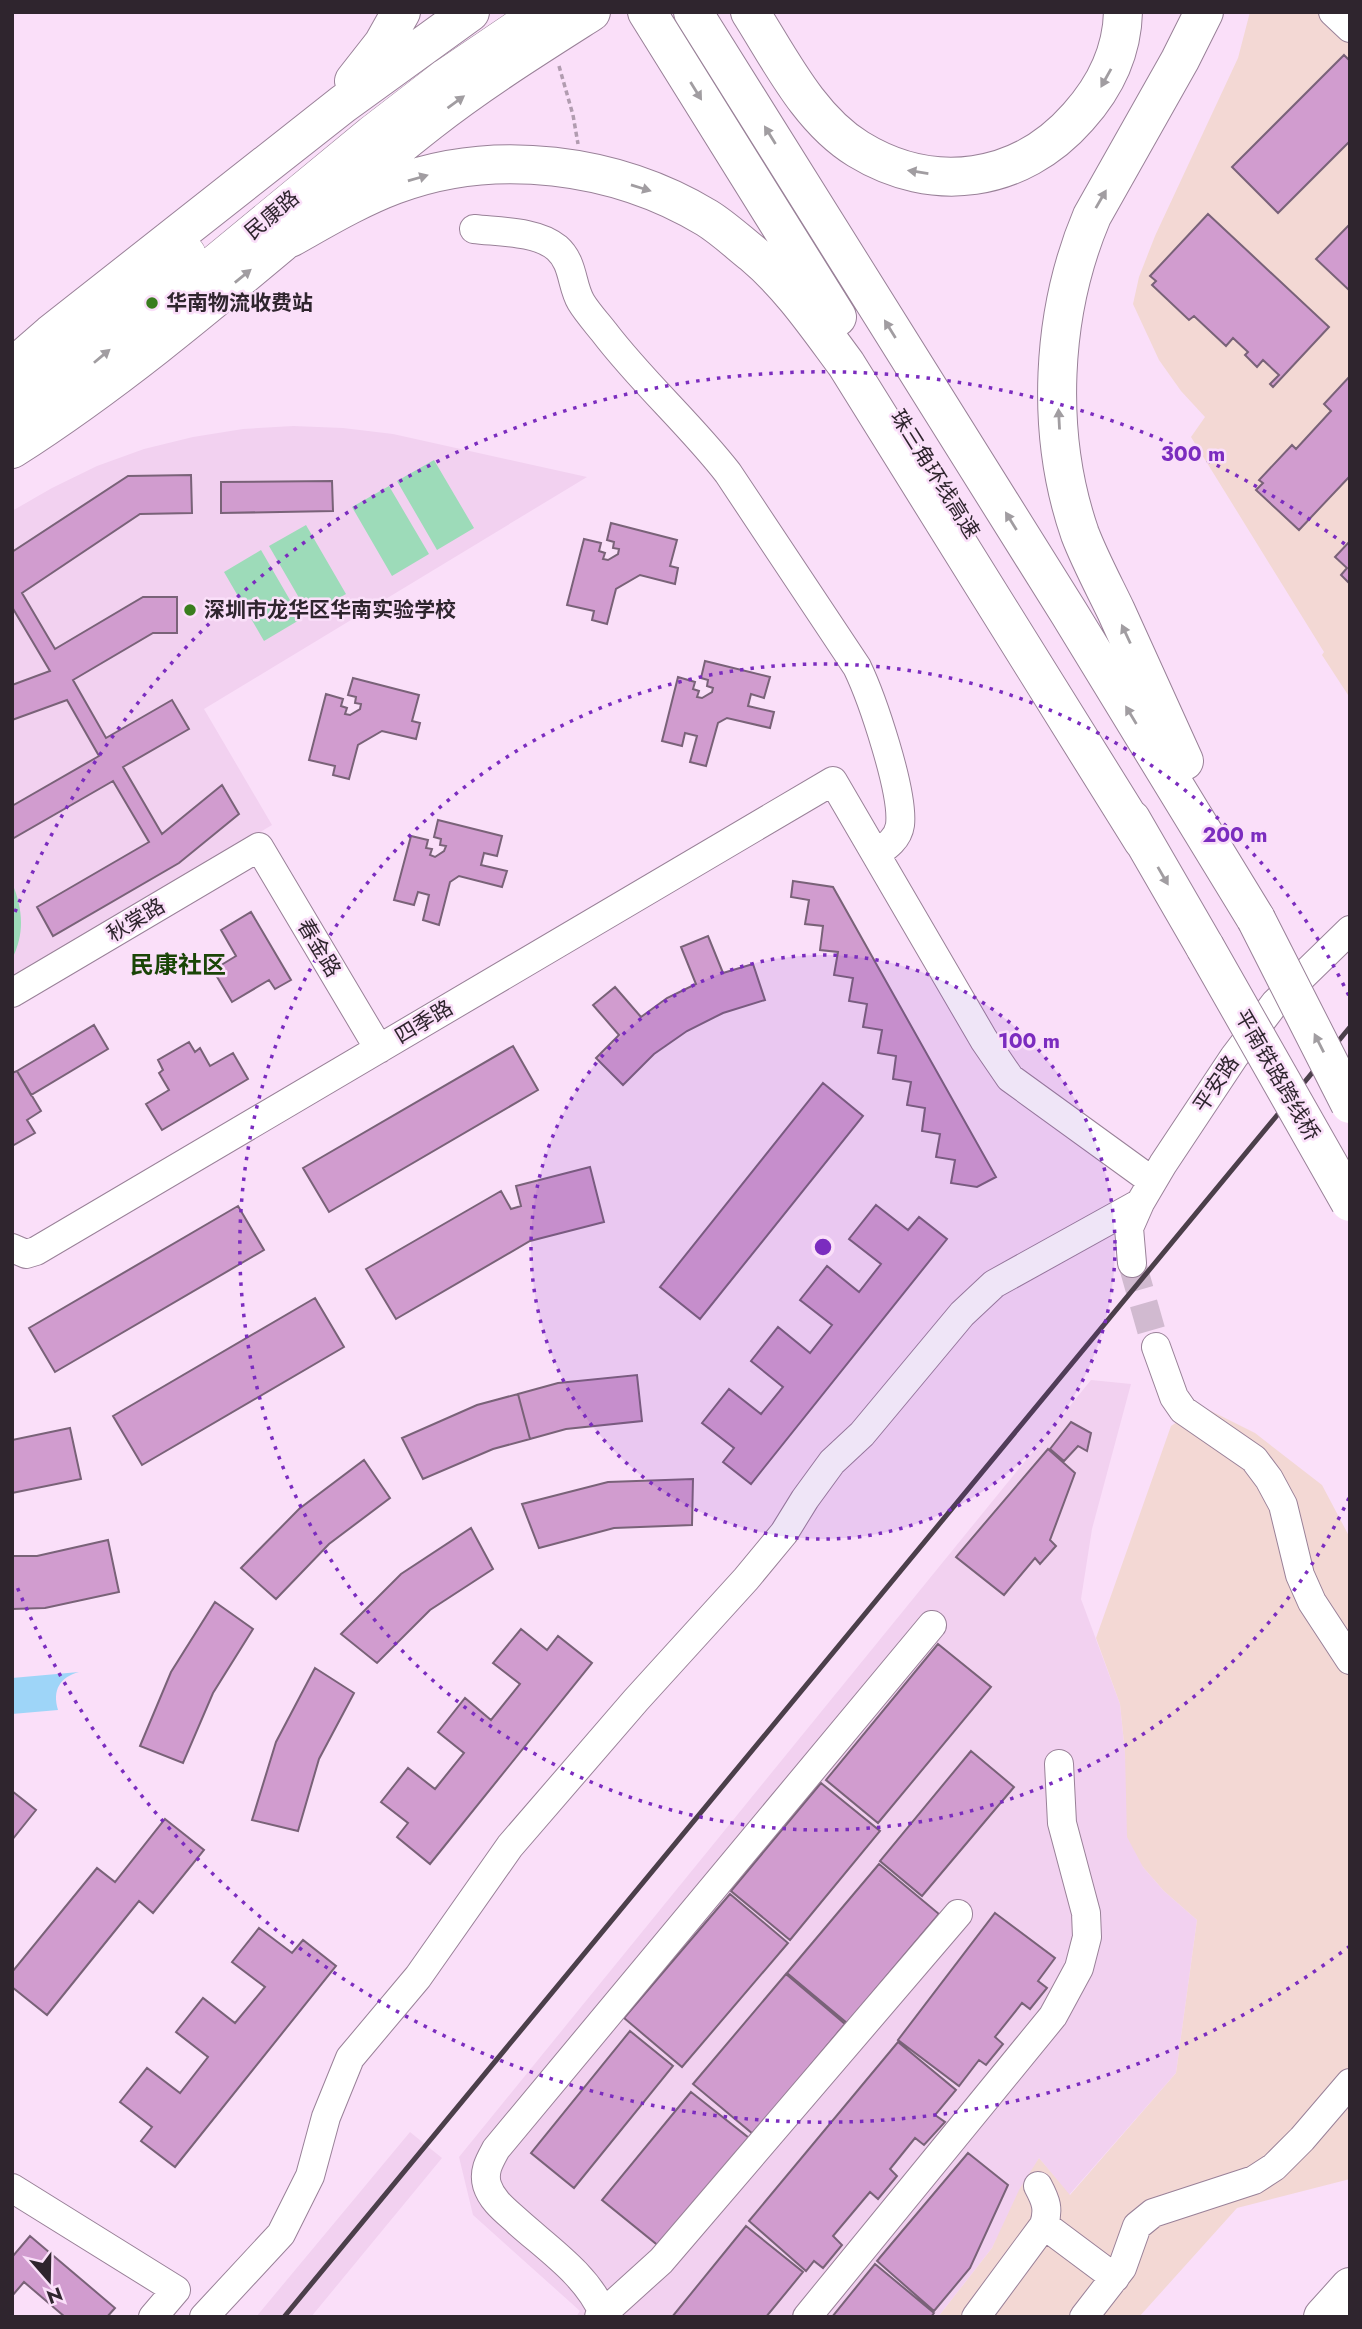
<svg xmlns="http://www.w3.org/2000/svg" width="1362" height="2329" font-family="Jost,'Noto Sans SC',sans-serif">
<rect width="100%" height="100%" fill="#fadff9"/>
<path fill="#f2d1f0" d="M293 426 343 428 393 434 587 477 204 709 272 825 12 979V511L52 488 97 466 144 449 193 437 243 429Z
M1091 1380 1131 1384 1092 1529 1081 1599 1120 1704 1125 1753 1143 1867 1164 1891 1197 1920 1176 2073 1069 2195 1039 2158 992 2248 938 2317H576L580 2311 473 2215 459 2157Z
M410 2132 442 2158 311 2317H256Z"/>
<path fill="#f3d8d4" d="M1250 12H1350V698L1322 655 1324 652 1191 437 1205 417 1181 391 1159 360 1133 304 1139 277 1155 236 1238 58Z
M1201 1406 1255 1433 1322 1485 1350 1538V2179L1237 2208 1139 2317H938L992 2248 1019 2190 1039 2158 1070 2195 1176 2073 1197 1920 1164 1891 1143 1867 1127 1837 1125 1753 1120 1704 1096 1638 1171 1426Z"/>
<path fill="#9ddbb9" d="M434 460 474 528 437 550 397 481Z
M389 486 429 554 392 576 352 507Z
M306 525 346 594 309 615 269 546Z
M261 550 301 619 264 641 224 572Z
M12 883C23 908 25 934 12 959Z"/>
<path fill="#9ed5f8" d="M79 1672C60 1677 52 1690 58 1710L12 1714V1678Z"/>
<path fill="#d19ccf" stroke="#796278" stroke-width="2" d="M1344 55 1350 61V141L1278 213 1232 167Z
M1208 214 1329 327 1273 387 1270 384 1279 375 1263 360 1257 367 1245 355 1248 352 1233 338 1226 346 1194 316 1189 320 1152 285 1156 281 1150 276Z
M1350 224V291L1316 259Z
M1350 376V476L1299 530 1256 490 1263 483 1259 480 1292 445 1296 449 1331 411 1324 404Z
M191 475 192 513 140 514 22 593 55 649 143 597H177V633H153L73 680 106 738 172 700 189 729 123 767 162 834 222 785 239 814 179 863 53 936 37 907 149 842 113 781 12 839V806L99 756 67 700 12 720V685L50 671 12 607V552L128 476Z
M332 481 333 511 221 513V482Z
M611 523 677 540 670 566 678 568 675 584 640 575 616 589 607 624 592 620 594 611 567 605 584 539 601 543 599 551 605 553 603 559 608 560 618 554 619 549 613 548 614 542 607 540Z
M1350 541V584L1341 575 1347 568 1335 557Z
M705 661 770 677 764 698 751 694 748 706 774 712 770 728 727 718 718 723 706 766 690 762 697 736 685 733 682 746 662 741 678 677 695 682 693 689 699 691 697 697 702 698 712 692 713 688 707 686 708 680 701 678Z
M353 678 419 695 412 721 420 723 416 739 382 731 358 745 349 779 333 775 335 766 309 760 326 694 343 699 341 706 347 708 345 714 350 715 360 709 361 704 355 703 356 697 348 695Z
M438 820 502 836 497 856 484 853 481 865 507 871 502 887 459 876 450 882 439 925 423 920 429 895 418 892 414 905 394 900 411 836 428 840 426 848 432 849 430 855 435 857 444 851 446 846 440 845 441 839 434 837Z
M793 881 833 887 996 1177 977 1187 951 1183 955 1160 936 1157 940 1134 922 1131 925 1108 907 1105 911 1082 893 1079 896 1056 878 1053 882 1030 863 1027 867 1004 849 1001 853 978 834 975 838 952 820 950 823 926 805 924 809 900 791 897Z
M251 912 291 980 275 989 269 980 232 1002 213 970 236 956 221 930Z
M708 936 723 973 753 964 765 1000 723 1013 687 1031 654 1054 623 1085 596 1058 619 1035 593 1005 615 987 641 1017 667 998 696 984 681 947Z
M94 1025 108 1049 31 1095 17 1071Z
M189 1042 195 1052 200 1048 210 1066 233 1053 248 1079 162 1130 146 1104 169 1090 159 1073 163 1070 158 1060Z
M513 1046 538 1090 329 1212 303 1168Z
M17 1071 41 1111 27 1120 35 1133 12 1146V1073Z
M823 1083 863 1116 700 1319 660 1287Z
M590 1167 604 1222 530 1241 396 1319 366 1269 501 1191 511 1209 521 1206 516 1186Z
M876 1205 908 1230 919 1217 947 1239 751 1484 723 1462 734 1448 702 1423 729 1389 761 1414 783 1387 751 1361 778 1327 810 1353 832 1325 800 1300 827 1266 859 1292 881 1264 849 1239Z
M238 1206 264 1250 55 1372 29 1328Z
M315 1298 344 1347 142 1465 113 1416Z
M637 1375 642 1421 566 1429 530 1439 518 1394 558 1383Z
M518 1394 530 1439 493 1449 423 1479 402 1438 477 1405Z
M1071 1422 1091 1433 1087 1451 1078 1446 1064 1461 1050 1449Z
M70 1428 81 1479 12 1493V1440Z
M1048 1449 1075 1473 1050 1540 1056 1546 1040 1564 1035 1558 1004 1595 956 1557Z
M364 1460 390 1498 329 1544 276 1599 241 1568 299 1509Z
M693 1479 692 1525 614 1528 539 1548 522 1504 608 1482Z
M471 1528 493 1569 430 1610 377 1663 341 1634 401 1574Z
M108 1540 119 1592 45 1608 12 1609V1556H37Z
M215 1602 253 1629 213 1693 183 1763 140 1746 171 1672Z
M521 1629 547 1650 558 1636 592 1663 430 1864 397 1837 408 1823 381 1802 408 1768 435 1789 464 1753 438 1732 465 1698 491 1720 520 1684 493 1663Z
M938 1644 991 1687 878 1823 826 1780Z
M315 1668 354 1693 319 1759 298 1831 252 1820 276 1742Z
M971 1751 1014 1787 922 1896 880 1861Z
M821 1783 880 1831 790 1940 731 1891Z
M12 1791 36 1810 12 1840Z
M165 1819 204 1850 153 1913 139 1901 47 2015 12 1987V1972L97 1868 115 1882Z
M879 1864 939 1914 847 2023 787 1973Z
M730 1894 788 1943 682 2067 624 2018Z
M995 1913 1055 1958 1038 1981 1047 1988 1030 2009 1022 2003 995 2037 1003 2044 986 2065 979 2060 959 2086 898 2040Z
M259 1928 292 1953 303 1940 336 1966 175 2167 141 2141 152 2127 120 2102 147 2068 180 2093 208 2057 176 2032 203 1998 235 2023 265 1987 232 1962Z
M786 1974 845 2024 753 2134 693 2084Z
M630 2031 673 2066 574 2188 531 2153Z
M898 2042 956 2090 935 2115 945 2122 924 2145 915 2138 890 2169 897 2176 878 2199 870 2192 833 2236 842 2245 823 2268 814 2261 806 2271 749 2221Z
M691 2092 749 2138 660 2247 602 2200Z
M968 2153 1008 2185 970 2268 934 2311 877 2261Z
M746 2226 803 2272 766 2317H672Z
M30 2236 115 2308 107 2317H65L24 2282 12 2296V2257Z
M875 2264 934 2313 931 2317H832Z"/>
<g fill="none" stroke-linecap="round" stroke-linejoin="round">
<path stroke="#d1bad0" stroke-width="28" stroke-dasharray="28 14" stroke-linecap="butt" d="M1132 1263 1156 1347"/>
<g stroke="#998198" stroke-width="30">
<path id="minor" d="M1333 12 1350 28
M474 229C499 232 537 231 557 248 574 263 571 285 581 302 587 312 596 322 604 332 642 382 690 424 728 473L857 667C872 698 904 792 900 825 898 839 886 847 876 854
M12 993 259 847 379 1049
M12 1248 26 1254 36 1251 833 781 984 1040 1010 1078 1152 1181
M1132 1263 1129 1228 1140 1203 1163 1164 1234 1057 1275 1003 1350 930
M1156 1347 1174 1397 1183 1410 1254 1459 1269 1479 1283 1505 1300 1575 1312 1602 1350 1660
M12 2188 176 2290 153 2317
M1044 2225 1115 2278
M603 2313C587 2275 548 2249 518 2222 506 2211 492 2201 487 2185 483 2171 490 2160 496 2149L932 1625
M204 2317 281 2234 310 2176 326 2117 350 2058 418 1977 510 1846 636 1700 746 1579 784 1533 805 1499 832 1462 862 1434 962 1314 994 1284 1140 1203
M599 2317 661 2261 958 1914
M807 2317 1053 2016 1079 1968 1087 1937 1086 1913 1062 1823 1059 1764
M976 2317 1044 2225C1049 2209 1046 2201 1038 2186
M1084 2317 1122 2268 1137 2226 1153 2213 1254 2180 1274 2167 1302 2139 1350 2083"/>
</g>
<g stroke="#998198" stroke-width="38">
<path id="major" d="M12 393 187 254
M12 431 372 134 446 77 542 12"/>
</g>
<g stroke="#998198" stroke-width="40">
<path id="highway" d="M647 12 837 317
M693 12 1069 613 1256 919
M750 12C780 59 809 119 858 149 933 195 1020 183 1078 117 1105 87 1122 53 1123 12
M354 81 383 44 401 12
M290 238C324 219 357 199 394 185 494 147 616 163 707 218 723 228 738 242 753 254 790 285 817 325 846 364L1143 841
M12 368 51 334 343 104 470 12
M12 449C161 354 290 231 429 122 480 82 536 47 591 12
M1184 761C1161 711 1139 661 1116 611 1104 586 1090 560 1080 534 1045 433 1051 313 1092 216L1180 60 1204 12
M1131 819 1205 947
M1323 2317 1350 2287"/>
</g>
<path stroke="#b19cb0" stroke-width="3.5" stroke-dasharray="5 3.5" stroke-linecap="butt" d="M559 66 573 115 578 144"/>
<use href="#minor" stroke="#fff" stroke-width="28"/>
<use href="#major" stroke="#fff" stroke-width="37"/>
<use href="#highway" stroke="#fff" stroke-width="38"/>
<path stroke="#4b3f4a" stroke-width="5" d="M284 2317 1350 1027"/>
<g stroke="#998198" stroke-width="40" stroke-linecap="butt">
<path id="highway-bridge" d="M1256 919 1350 1104
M1205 947 1350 1202"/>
</g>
<use href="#highway-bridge" stroke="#fff" stroke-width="38"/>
</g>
<defs><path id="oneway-solid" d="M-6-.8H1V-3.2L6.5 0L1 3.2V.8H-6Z" transform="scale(1.75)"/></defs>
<g fill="#a19da1">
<use href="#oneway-solid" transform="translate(1106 78) rotate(119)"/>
<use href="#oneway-solid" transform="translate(696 91) rotate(58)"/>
<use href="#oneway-solid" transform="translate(456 102) rotate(-36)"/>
<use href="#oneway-solid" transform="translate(770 135) rotate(-122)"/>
<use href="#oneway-solid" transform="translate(918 172) rotate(-171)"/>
<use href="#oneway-solid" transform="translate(418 178) rotate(-16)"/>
<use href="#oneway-solid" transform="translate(641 188) rotate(17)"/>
<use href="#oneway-solid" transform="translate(1101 199) rotate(-60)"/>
<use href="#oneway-solid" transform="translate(243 276) rotate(-39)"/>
<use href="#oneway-solid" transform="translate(890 329) rotate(-122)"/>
<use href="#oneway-solid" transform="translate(102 356) rotate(-40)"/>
<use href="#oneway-solid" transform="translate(1059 419) rotate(-93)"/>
<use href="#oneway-solid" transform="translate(1011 521) rotate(-122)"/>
<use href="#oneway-solid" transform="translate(1126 634) rotate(-115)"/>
<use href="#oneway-solid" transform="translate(1131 715) rotate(-121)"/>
<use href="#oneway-solid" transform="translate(1163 876) rotate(60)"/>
<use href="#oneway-solid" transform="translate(1319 1043) rotate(-117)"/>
</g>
<circle cx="823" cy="1247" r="292" fill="#7b2cbf" fill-opacity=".12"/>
<g fill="none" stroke="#7b2cbf" stroke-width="3.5" stroke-dasharray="3.5 7">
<circle cx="823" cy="1247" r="292"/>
<path d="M1349 1498A583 583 0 1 1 1349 996"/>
<path d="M1350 1946A875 875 0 0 1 15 1582M15 912A875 875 0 0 1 1350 548"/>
</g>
<g fill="#397d1e" stroke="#fadff9" stroke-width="2.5">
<circle cx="152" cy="303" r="7"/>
<circle cx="190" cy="610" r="7"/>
</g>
<g text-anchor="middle" stroke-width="5" stroke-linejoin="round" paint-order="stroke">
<g font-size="21" fill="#2f252e" stroke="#fadff9">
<text transform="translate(272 215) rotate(-40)" y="7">民康路</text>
<text transform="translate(935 474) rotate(58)" y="7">珠三角环线高速</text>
<text transform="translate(136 920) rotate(-31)" y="7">秋棠路</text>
<text transform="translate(319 948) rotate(59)" y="7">春金路</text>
<text transform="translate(424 1022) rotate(-31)" y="7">四季路</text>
<text transform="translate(1277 1075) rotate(60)" y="7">平南铁路跨线桥</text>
<text transform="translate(1216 1084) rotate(-56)" y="7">平安路</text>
</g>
<g font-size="21" font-weight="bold" fill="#2f252e" stroke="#fadff9" text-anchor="start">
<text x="166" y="310">华南物流收费站</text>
<text x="204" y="617">深圳市龙华区华南实验学校</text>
</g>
<g font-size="24" font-weight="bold" fill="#1a4507" stroke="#fadff9">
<text x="178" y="973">民康社区</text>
</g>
</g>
<circle cx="823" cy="1247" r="10" fill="#7b2cbf" stroke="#fadff9" stroke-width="3.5"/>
<g font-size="21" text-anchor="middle" font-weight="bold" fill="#7b2cbf" stroke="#fadff9" stroke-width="5" stroke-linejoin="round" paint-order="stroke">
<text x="1193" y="461">300 m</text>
<text x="1235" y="842">200 m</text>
<text x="1029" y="1048">100 m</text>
</g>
<rect width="1362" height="2329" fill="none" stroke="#2f252e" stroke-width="28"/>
<g transform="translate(49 2280) rotate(160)" stroke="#fadff9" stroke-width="5" paint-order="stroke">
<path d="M0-5L12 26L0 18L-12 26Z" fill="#2f252e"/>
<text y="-10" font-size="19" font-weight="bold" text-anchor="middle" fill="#2f252e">N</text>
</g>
</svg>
